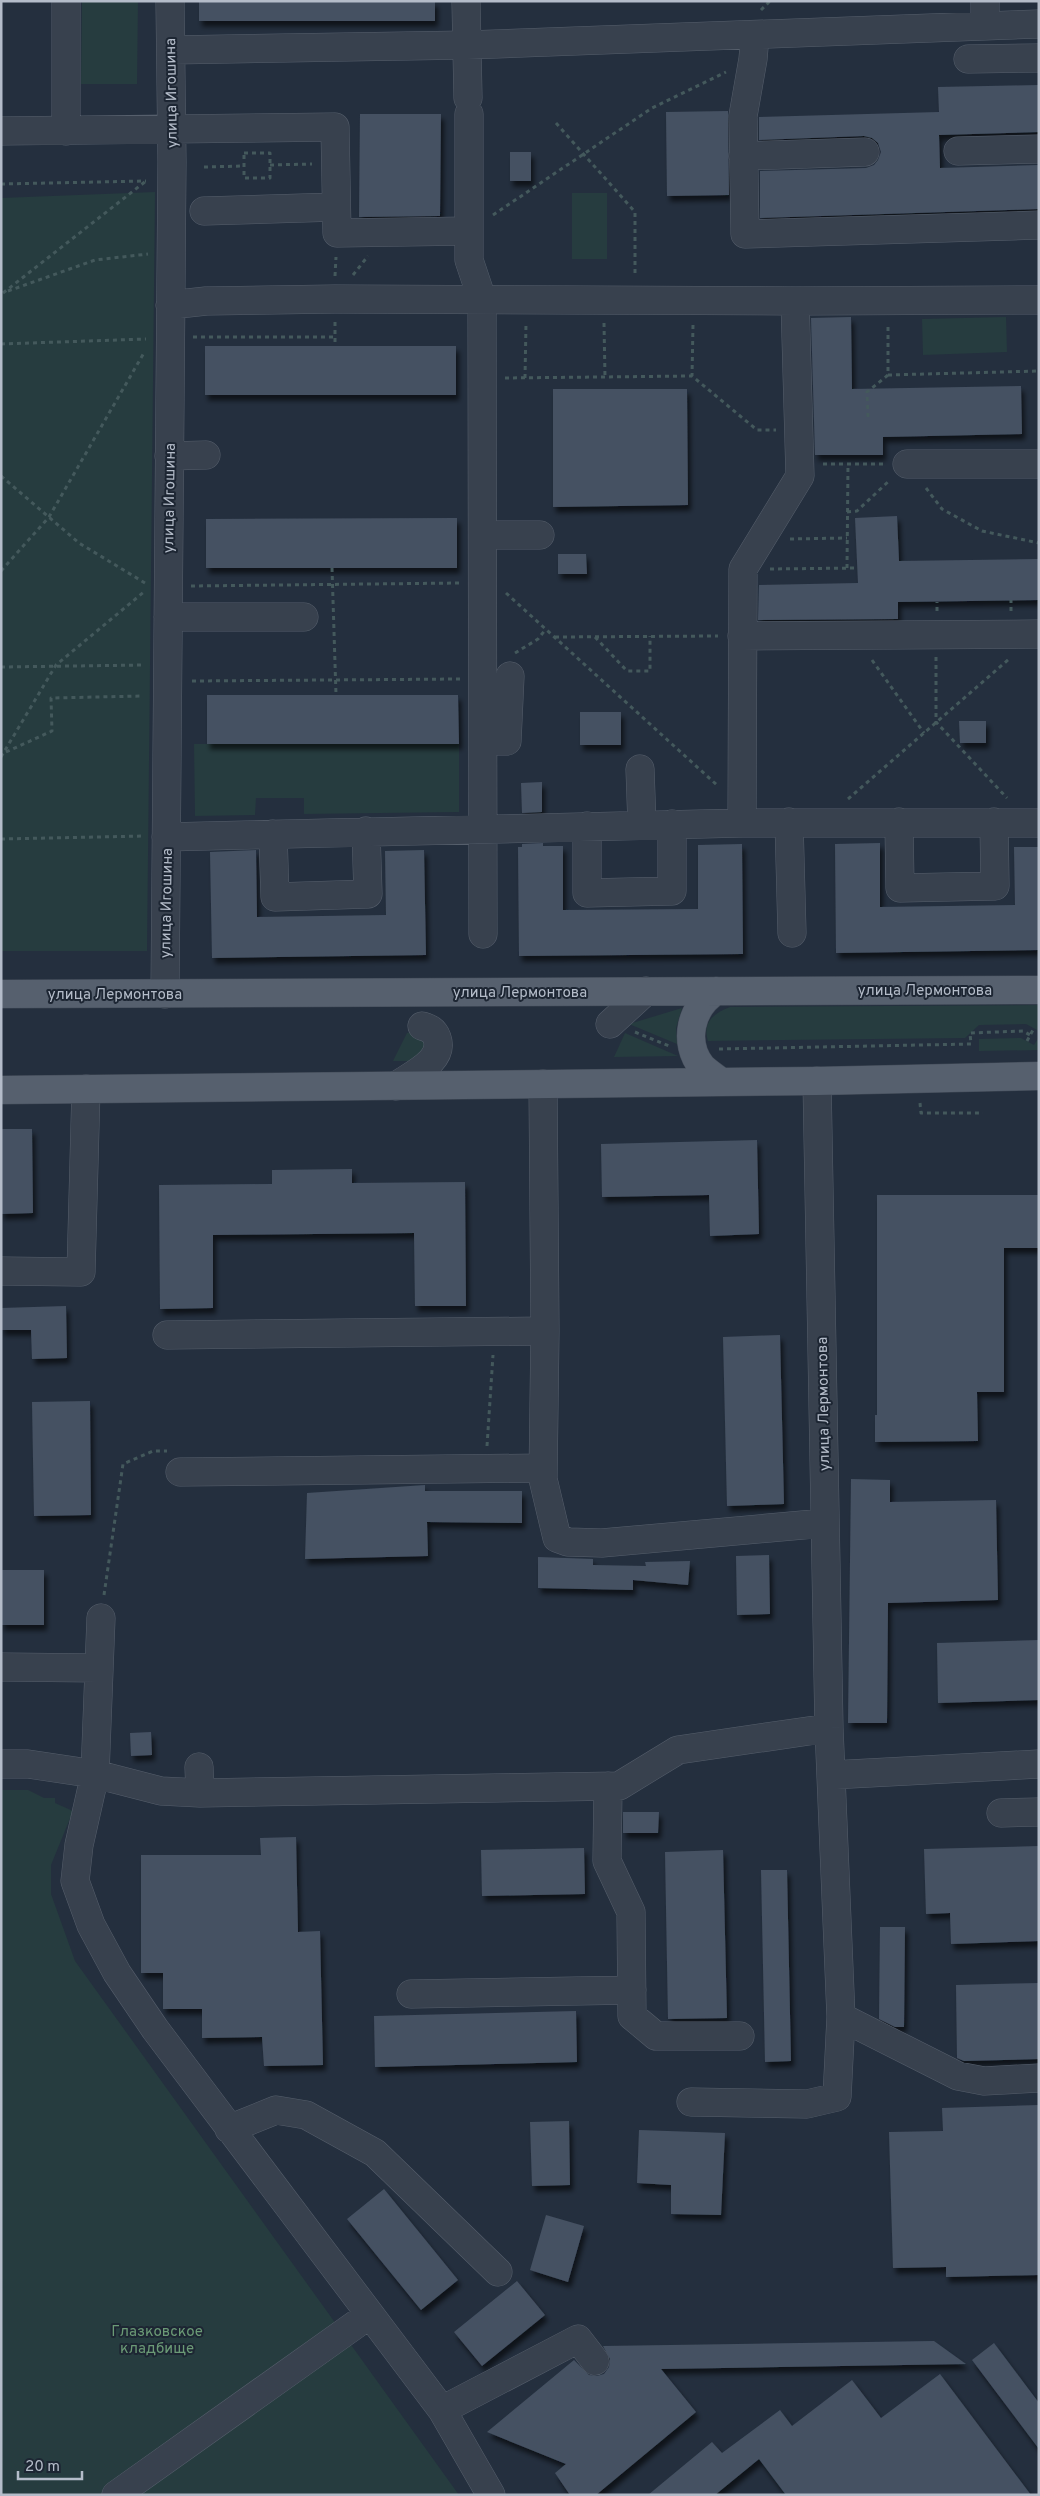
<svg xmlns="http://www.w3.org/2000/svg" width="1040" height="2496" font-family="Overpass,sans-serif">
<defs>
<filter id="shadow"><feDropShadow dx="3" dy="5.5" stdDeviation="2.5" flood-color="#0009"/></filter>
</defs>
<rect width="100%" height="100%" fill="#242f3e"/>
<path fill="#263c3f" d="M82 1H138L137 84H81Z
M155 192 147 951H1V198Z
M572 193H607V259H572Z
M1006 317 1007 352 923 355 922 319Z
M194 744H459V812L304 814V798H256L255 815 195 816Z
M1039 1005V1031L1026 1024 979 1025 965 1038 708 1041C702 1022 714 1013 730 1007Z
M682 1008 676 1028 677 1044 629 1024Z
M413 1031 428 1039 419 1061H393L407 1033Z
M625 1033 678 1056 614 1057Z
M1039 1037V1050L979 1051V1039L1021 1038 1034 1045Z
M1 1790H28L44 1798H55V1803L73 1811 51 1865V1894L75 1961 459 2495H1Z"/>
<path fill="#455162" filter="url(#shadow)" d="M199 1H435V21H199Z
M1039 85V132L939 135 940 168 1039 165V209L760 218V171L866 168 874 165 878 160 881 152 878 143 872 138 864 136 759 140V117L939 112 938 87Z
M728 111 729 195 667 196 666 112Z
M360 114H441L440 216 359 217Z
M510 152H531V181H510Z
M851 317 852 389 1021 386 1022 434 883 437V455H815L811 318Z
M205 346H456V395H205Z
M553 389H687L688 505 553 507Z
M897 516 899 561 1039 559V600L898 602V619L758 620 759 585 858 583 855 518Z
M457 518V568H206V519Z
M558 554H586L587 574H558Z
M207 695H458L459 744H207Z
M580 712H621V745H580Z
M959 721H986V743H960Z
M542 782V812L522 813 521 783Z
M543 843V846H563V910L698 909V845L742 844 743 954 519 956 518 847H522V844Z
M880 843V907L1015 905 1014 847H1039V950L836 953 835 844Z
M256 850 257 917 386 915 385 851 424 850 426 955 212 958 210 852Z
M1 1129H32L33 1213 1 1214Z
M757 1140 759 1234 710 1236 709 1195 602 1197 601 1144Z
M352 1169V1183L465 1182 466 1306H415L414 1233 213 1235V1308L160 1309 159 1185 272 1184V1170Z
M877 1195H1039V1248H1004V1392H977L978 1441 875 1442V1415H877Z
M66 1306 67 1358 32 1359 31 1330H1V1308Z
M780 1335 784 1504 727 1506 723 1337Z
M90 1401 91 1515 34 1516 32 1402Z
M851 1479 890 1480V1502L996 1500 998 1600 888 1603 887 1723H848Z
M425 1485V1491H522V1523L427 1522 428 1556 305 1559 307 1493Z
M769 1555 770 1614 737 1615 736 1556Z
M538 1557 593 1559V1565L646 1566 645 1562 690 1561 688 1585 633 1580V1590L538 1588Z
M1 1570H44V1625H1Z
M1039 1640V1700L938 1703 937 1643Z
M151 1732 152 1755 131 1756 130 1733Z
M623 1812H659L658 1833H623Z
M296 1837 298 1932 320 1931 323 2065 264 2066 262 2037 202 2038V2009H163V1973H141V1855H261L260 1838Z
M1039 1846V1941L951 1944 950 1913 926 1914 924 1849Z
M584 1848 585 1894 482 1896 481 1850Z
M723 1850 727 2018 668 2019 665 1852Z
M761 1870H787L791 2061 765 2062Z
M880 1927H905L904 2027H895L879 2019Z
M1039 1983V2059L964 2061 957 2058 956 1985Z
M576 2011 577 2062 375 2067 374 2016Z
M1039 2105V2275L946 2277V2267L893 2268 889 2132 943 2131 942 2108Z
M569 2121 570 2185 532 2186 530 2122Z
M639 2130 725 2133 721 2215 671 2214V2185L637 2183Z
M384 2189 458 2280 421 2310 347 2219Z
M546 2215 584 2226 568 2282 530 2270Z
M517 2281 545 2315 482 2366 454 2332Z
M934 2341 966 2364 661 2369 696 2412 596 2495H570L555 2473 566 2464 487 2432 574 2360 589 2375 597 2376 604 2374 609 2367 610 2359 603 2346Z
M994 2343 1039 2403V2449L972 2360Z
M940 2374 1031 2495H786L759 2459 715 2495H648L712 2442 722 2453 780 2410 792 2426 852 2380 881 2418Z"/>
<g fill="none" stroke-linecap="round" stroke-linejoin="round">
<g stroke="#565f6c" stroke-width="29">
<path id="minor" d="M66 1V131
M466 1 468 98
M985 26V1
M755 35 753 59 743 116 745 234 1039 225
M171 50 467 45 1039 24
M968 59 1039 58
M469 114V260L482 299 483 934
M1 131 335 127 337 233 469 231
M958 151 1039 149
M743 156 865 152
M204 211 336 207
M795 301 1039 300
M170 305 206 301 335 299 795 301 800 476 743 569 742 823
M169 456 206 455
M907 464H1039
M484 535H540
M168 617H304
M742 636 1039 634
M483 741H507L510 676
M640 769 642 825
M789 822 792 933
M899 822 900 888 995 886 994 822
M587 826V893L672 891V824
M273 834 275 897 368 894 366 831
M166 837 742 823H1039
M165 994 172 162 170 1
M610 1024 646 991
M543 1084 545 1331 543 1479 557 1538 568 1542 602 1543 825 1523
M396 1086C411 1075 445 1061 437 1038 434 1030 429 1028 422 1026
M1 1271 81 1272 86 1089
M167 1335 545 1331
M180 1472 543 1468
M101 1618 95 1774 79 1845 75 1881 91 1925 117 1973 155 2029 442 2410 491 2495
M1 1667 99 1668
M1 1764H28L95 1774 161 1791 200 1793 619 1786 678 1750 829 1728
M199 1767 200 1793
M831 1775 1039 1764
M608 1786 607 1861 631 1912 632 2016 656 2036H740
M1001 1813 1039 1812
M411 1994 632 1990
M841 2017 958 2076 984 2081 1039 2078
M691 2102 807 2104 837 2097 841 2017 829 1728 817 1081
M229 2129 276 2110 306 2115 375 2153 498 2272
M442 2410 578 2339 595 2361
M116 2495 369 2315"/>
</g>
<g stroke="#414a57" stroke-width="29">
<path id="major" d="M716 991C691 1007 682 1042 702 1067 707 1072 715 1077 721 1082
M1 994 1039 990
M1 1090 817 1081 1039 1076"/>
</g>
<path stroke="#44595c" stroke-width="3" stroke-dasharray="4 4" stroke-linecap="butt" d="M761 10 770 1
M556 123 635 212V277
M244 153H270V178H244Z
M270 165 312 164
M204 167 244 166
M1 184 146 181
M493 215 652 108 726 72
M353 275 368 256
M335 276 336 257
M8 291 95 260 148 254
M3 293 146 181
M335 322V346
M604 323 605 377
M693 325 692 376 757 430H776
M193 337H335
M1 344 146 339
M888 375 1039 371
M505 378 692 376
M525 378 526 323
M868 417 867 392 888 375V323
M823 464H884
M1 476 79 543 145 583
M926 488 942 509 982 531 1039 543
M847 512 857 511 890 480
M790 539 847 538
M332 568 336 695
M847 568 848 464
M770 569 857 568
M1 571 49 517 145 351
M191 586 459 583
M506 593 718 786
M937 611V602
M1011 611V600
M555 637 718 636
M595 637 627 671H650V636
M515 653 538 639 546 629
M936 657V722L1007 798
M872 660 924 733
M1 667 145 665
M192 681 460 679
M6 752 52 731 51 698 143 696
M1 757 56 665 145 591
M848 799 1009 659
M1 839 143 836
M635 1032 669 1046
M1027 1041 1034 1028
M719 1049 971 1044 970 1033 1023 1031 1030 1035
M920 1103 921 1113H983
M487 1446 493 1355
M104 1595 123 1464 153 1451H167"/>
<use href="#minor" stroke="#38414e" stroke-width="28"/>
<use href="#major" stroke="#56606e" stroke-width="28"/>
</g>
<g text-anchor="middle" stroke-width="4" stroke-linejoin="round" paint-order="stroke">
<g font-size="15" fill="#b4bcc9" stroke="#1d2633">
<text transform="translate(171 93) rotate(-91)" y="5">улица Игошина</text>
<text transform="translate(169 498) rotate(-89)" y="5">улица Игошина</text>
<text transform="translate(166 903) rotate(-89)" y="5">улица Игошина</text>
<text x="925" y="995">улица Лермонтова</text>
<text x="520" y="997">улица Лермонтова</text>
<text x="115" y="999">улица Лермонтова</text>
<text transform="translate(823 1404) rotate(-91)" y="5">улица Лермонтова</text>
</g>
<g font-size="15" fill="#6b9a76" stroke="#1d2633">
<text x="157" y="2336">Глазковское<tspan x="157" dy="17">кладбище</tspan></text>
</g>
</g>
<rect width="1040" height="2496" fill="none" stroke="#b4bcc9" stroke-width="5"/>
<path d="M18 2471v8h64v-8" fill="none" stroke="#b4bcc9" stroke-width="2.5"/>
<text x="25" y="2471" font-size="15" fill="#b4bcc9" stroke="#1d2633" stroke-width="4" paint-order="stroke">20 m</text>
</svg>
